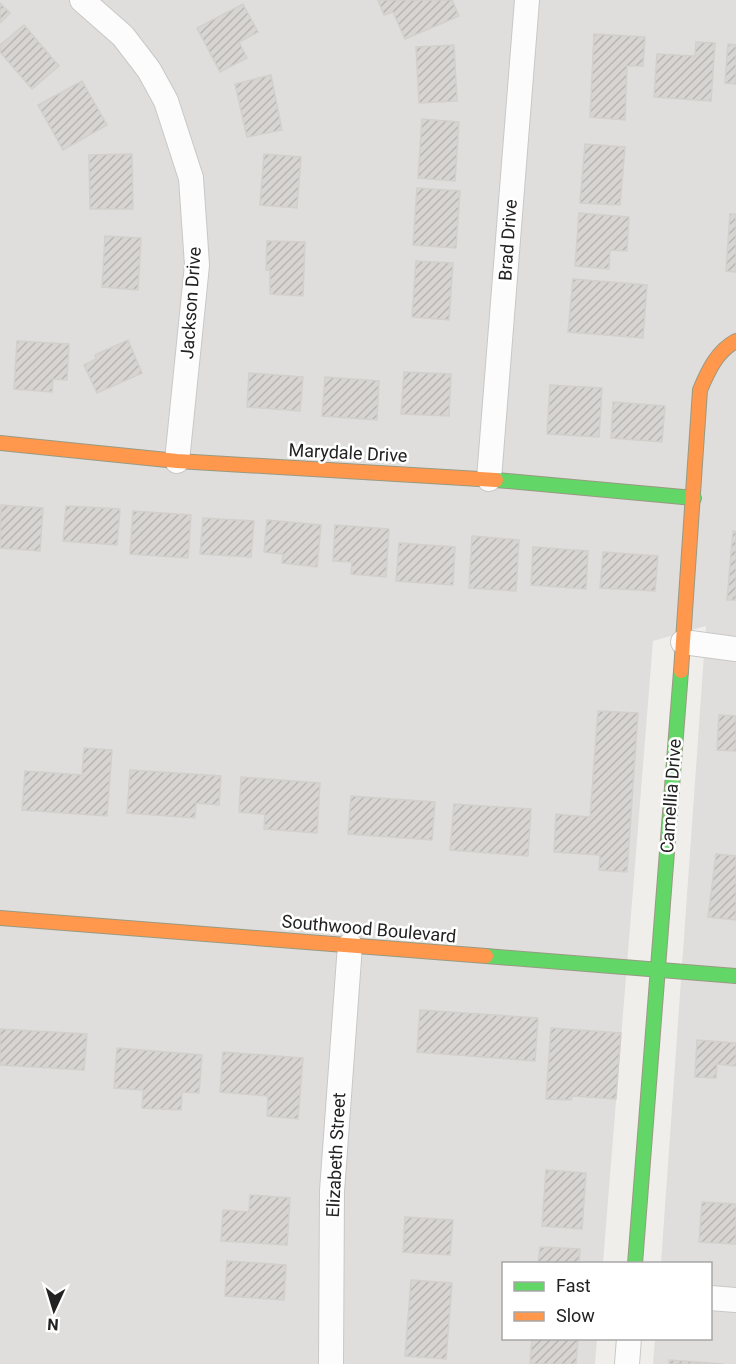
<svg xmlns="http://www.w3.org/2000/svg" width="736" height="1364" font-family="Roboto,sans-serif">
<defs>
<pattern id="building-hatch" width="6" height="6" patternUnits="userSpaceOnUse" patternTransform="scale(1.5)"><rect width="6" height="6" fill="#d7d4d2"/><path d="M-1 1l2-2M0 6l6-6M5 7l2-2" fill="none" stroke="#b8b6b4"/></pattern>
</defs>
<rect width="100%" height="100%" fill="#f0eeeb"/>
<path fill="#dfdedc" d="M0 0H736V1364H653L655 1339 710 1338V1264L661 1263 706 626 653 641 603 1263 504 1264V1338L597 1339 595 1364H0Z"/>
<path fill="url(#building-hatch)" stroke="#d3d0cc" stroke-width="1.5" d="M378 0H452L459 16 405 39 393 12 384 15Z
M0 3 10 13 0 23Z
M243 4 258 32 239 42 247 58 220 72 197 28Z
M24 25 59 66 32 89 0 52V45Z
M594 34 645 37 643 66H627L625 120 590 117Z
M696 42 715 43 711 101 654 97 657 54 695 56Z
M728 44 736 45V84L725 83Z
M454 45 457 101 419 103 416 47Z
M271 75 282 130 247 137 235 84Z
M82 81 107 125 63 150 38 105Z
M422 119 459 122 455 181 418 178Z
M585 144 625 147 620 205 580 203Z
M132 154 133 209H90L89 155Z
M264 154 301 157 297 208 260 205Z
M417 188 460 191 456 248 413 245Z
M579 213 629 217 627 251 610 250 609 269 575 266Z
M730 214H736V272L726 271Z
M105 236 141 238 138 290 102 287Z
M267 241 305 242 303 296 270 294V270H266Z
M416 261 453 263 449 320 412 317Z
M573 279 647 285 643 338 568 332Z
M128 340 142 373 97 393 84 365 96 359 95 355Z
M17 341 69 344 67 380 53 379 52 392 14 389Z
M404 372 451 374 449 416 401 414Z
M249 373 303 377 300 411 247 407Z
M325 377 379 381 377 420 322 416Z
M550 385 602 388 599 437 547 434Z
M613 402 665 406 662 442 611 438Z
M1 505 43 508 40 551 0 548Z
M66 506 120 509 117 545 63 541Z
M133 511 191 515 188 558 130 554Z
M203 518 254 521 251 557 200 554Z
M267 520 321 525 317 567 282 563 283 554 264 552Z
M335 525 389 529 386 577 351 574 352 562 333 561Z
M733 531H736V600H727Z
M472 536 519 540 516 591 469 588Z
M399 543 455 547 453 585 396 581Z
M533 547 588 551 586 589 531 585Z
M603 552 658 556 655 591 600 588Z
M598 711 638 713 627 872 599 870 600 855 554 852 556 814 590 817Z
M719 715 736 716V751L717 750Z
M84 748 112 750 107 816 22 810 25 771 82 775Z
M130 770 221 776 219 805 196 803 195 818 127 813Z
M241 777 320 783 317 833 264 829 265 814 239 812Z
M351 796 435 802 432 840 348 834Z
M454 804 531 809 528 856 450 850Z
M716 854 736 856V920L708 917Z
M420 1010 538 1018 535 1061 417 1052Z
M551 1028 621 1033 616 1099 572 1096 571 1100 546 1099Z
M0 1029 87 1034 84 1070 0 1065Z
M697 1040 736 1043V1066L717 1064 716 1078 695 1077Z
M117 1048 202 1055 199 1093 182 1092 181 1110 142 1108 143 1090 114 1088Z
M223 1052 303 1058 298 1119 267 1116 268 1096 220 1092Z
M546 1170 586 1173 582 1229 542 1226Z
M250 1195 290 1198 287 1245 221 1241 223 1210 249 1212Z
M702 1202 736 1204V1244L699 1242Z
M405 1217 453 1220 450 1255 403 1252Z
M540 1247 580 1249 579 1264H538Z
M227 1261 286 1265 284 1300 225 1296Z
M411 1280 452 1283 446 1359 405 1356Z
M532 1338H578L576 1364H530Z
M669 1360 724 1364H669Z"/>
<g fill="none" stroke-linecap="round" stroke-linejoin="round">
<g stroke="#c9c8c7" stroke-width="26">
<path id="street" d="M82 0 123 36 149 70 166 101 191 178 197 265 177 461
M489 479 527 0
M683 642 736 649
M710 1298 736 1300
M331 1364 332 1191 350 945
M627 1364 629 1338"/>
</g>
<g stroke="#999a82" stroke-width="16">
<path id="fast" d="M496 480 694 498
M486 956 736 976
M635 1264 681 671"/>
</g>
<g stroke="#999a82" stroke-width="16">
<path id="slow" d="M0 443 177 461 496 480
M681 671 700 390C708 371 717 351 736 341
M0 918 486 956"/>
</g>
<use href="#street" stroke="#fdfcfc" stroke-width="24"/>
<use href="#fast" stroke="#63d668" stroke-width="14"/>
<use href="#slow" stroke="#ff974d" stroke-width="14"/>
</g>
<g text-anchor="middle" stroke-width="5" stroke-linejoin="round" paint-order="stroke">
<g font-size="18" fill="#222" stroke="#fff">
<text transform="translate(508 240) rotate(-86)" y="6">Brad Drive</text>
<text transform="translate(191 303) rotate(-86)" y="6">Jackson Drive</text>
<text transform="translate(348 453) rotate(3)" y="6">Marydale Drive</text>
<text transform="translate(671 796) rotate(-86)" y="6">Camellia Drive</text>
<text transform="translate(369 929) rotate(5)" y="6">Southwood Boulevard</text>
<text transform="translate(336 1155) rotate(-87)" y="6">Elizabeth Street</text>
</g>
</g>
<rect x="502" y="1262" width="210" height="78" fill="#ffffff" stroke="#a7a7a7" stroke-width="1.5"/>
<rect x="514" y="1282" width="30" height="9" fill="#63d668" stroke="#a7a7a7" stroke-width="1.5"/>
<text x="556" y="1292" font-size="18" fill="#222222">Fast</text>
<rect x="514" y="1312" width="30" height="9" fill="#ff974d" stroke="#a7a7a7" stroke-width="1.5"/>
<text x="556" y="1322" font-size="18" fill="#222222">Slow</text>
<g transform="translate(54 1310) rotate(184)" stroke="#ffffff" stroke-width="4.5" paint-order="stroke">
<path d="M0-4.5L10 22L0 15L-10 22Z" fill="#222222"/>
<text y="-9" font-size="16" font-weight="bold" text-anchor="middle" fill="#222222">N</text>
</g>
</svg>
